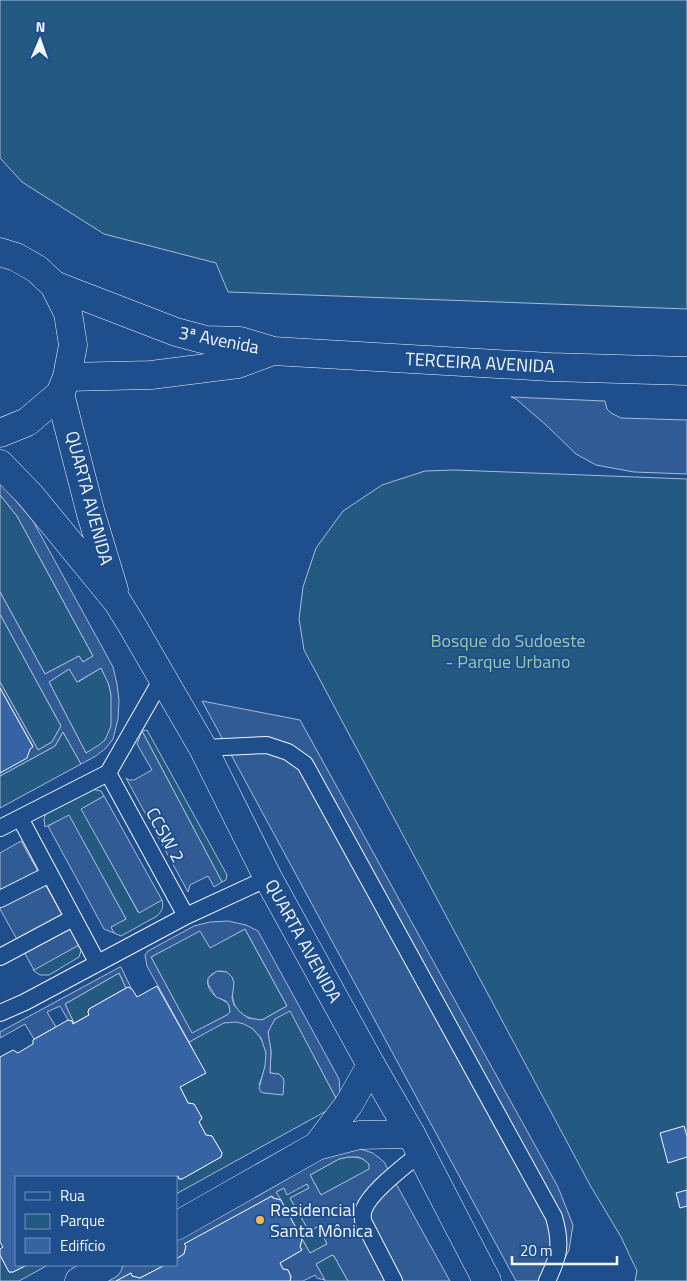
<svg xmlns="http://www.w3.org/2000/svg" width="687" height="1281" font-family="'Titillium Web',sans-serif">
<rect width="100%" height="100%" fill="#1f4e8c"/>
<path fill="#245a82" stroke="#a8bbd7" d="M0 0H687V309L228 292 216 263 104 234 22 182 0 158Z
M455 470 687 479V1281H635L637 1271 621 1237 590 1185 304 650 299 619 303 587 316 548 343 511 382 485 425 471Z
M0 495 17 516 93 656 83 662 79 656 45 674 0 592Z
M0 614 61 726 52 742 38 750 0 682Z
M101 668C104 674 108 680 109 686 114 701 115 727 105 740 101 746 93 749 86 753L49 682 69 669 78 682Z
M147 730 227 875 226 880 222 882 142 731Z
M63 732 81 764 0 808V776L55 746Z
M92 789 101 791 104 796 82 809 138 912 162 900C164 907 162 911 157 916L121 936 114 933 110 927 126 919 69 816 45 827 44 819 46 813Z
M245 929 287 1006 262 1020C249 1020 235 1013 233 999 231 991 237 981 229 974 221 967 205 974 208 985 211 998 222 997 229 1005L230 1012 227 1015 192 1034 151 957 200 930 210 947Z
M79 945 82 948 79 957 49 975H40L34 971 33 969Z
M119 973 126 988 89 1009 88 1012 89 1015 74 1023 65 1004Z
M290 1010 337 1100 328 1110 176 1194V1177H175L178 1176 179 1179H182L221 1157 222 1153 212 1136 206 1135 199 1122 202 1118 194 1104 188 1103 180 1087 205 1073 189 1042C199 1037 216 1025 226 1022 247 1015 268 1040 266 1059 266 1068 262 1076 259 1085L284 1079 279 1074 270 1073 271 1051 268 1036 269 1028 276 1018Z
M348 1157C357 1157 362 1157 369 1164L370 1169 321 1195 310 1175 339 1159Z
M307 1184 309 1188 290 1198 309 1231 319 1226 327 1244 310 1253 276 1192 284 1188 287 1194Z
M0 1255 9 1272H13L27 1265H48L19 1281H0Z
M332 1255 334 1256 348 1281H325L316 1264Z"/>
<path fill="#305b95" stroke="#a8bbd7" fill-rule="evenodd" d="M511 397 605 401 607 409 611 413 621 418 687 420V474L634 472 596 465 576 454 546 425 516 399Z
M0 482 33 521 113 667 117 684 119 700 118 719 113 739 106 748 96 756 81 764 63 732 55 746 0 776V773L33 746 0 688V682L38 750 52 742 61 726 0 614V592L45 674 79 656 83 662 93 656 17 516 0 495ZM101 668 109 685 111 695V726L105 740 99 745 86 753 49 682 69 669 77 682Z
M202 701 300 720 558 1187 573 1225 569 1250 554 1281H516Z
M142 731 222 882 214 887 208 876 190 885 188 892 126 778 129 780H134L152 770 137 744Z
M104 796 162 900 139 913 81 809Z
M69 815 126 919 111 927 114 933 104 929 48 826Z
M21 841 79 945 34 970 0 909V853Z
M228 921 246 925 258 931 339 1079 340 1091 337 1100 290 1011 275 1019 268 1032 271 1051 270 1073 279 1074 283 1078 284 1081 283 1095 264 1093 261 1092 259 1088 265 1066 266 1053 261 1038 253 1029 244 1024 236 1022 224 1023 189 1042 147 966 145 955 148 951 194 926 210 922ZM245 929 287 1006 262 1020 248 1018 240 1012 234 1005 232 998 234 983 232 977 227 972 217 971 208 978V984L216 997 226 1001 229 1005 230 1012 227 1015 192 1033 151 957 200 931 210 948Z
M120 967H121L131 988H126L119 973 65 1004 74 1023 73 1024 72 1021 68 1020 60 1006 47 1012 56 1027 34 1039 25 1024 0 1038V1032Z
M357 1148 373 1153 384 1162 450 1281H348L334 1256 332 1255 316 1264 325 1280 317 1278 315 1275 303 1281H290L291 1277 288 1270 283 1269 280 1263 302 1250 300 1247 302 1239 310 1253 327 1244 319 1226 309 1231 290 1198 309 1188 307 1184 287 1195 284 1188 276 1192 281 1200 273 1198 272 1196 185 1244 186 1246 184 1254 176 1259V1237L338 1150ZM348 1157H358L363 1159 369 1164V1169L321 1195 310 1175 339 1159Z
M126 1265H165L140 1278 132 1276 131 1273 116 1281H97Z"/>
<path fill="#3563a3" stroke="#f2f6ff" d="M0 688 33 747 30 749 27 758 0 773Z
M157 986 206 1073 180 1087 188 1103 194 1104 202 1118 199 1122 206 1135 212 1136 222 1153 221 1157 182 1179H179L178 1176 175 1177H16V1265H27L13 1272H9L0 1255V1249L3 1247 0 1242V1057L13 1050 18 1053 33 1044V1040L68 1020 72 1021 73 1024 89 1015 88 1012 89 1009 128 987 132 989 137 997Z
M684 1126 687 1136V1157L668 1163 660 1133Z
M687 1190V1206L680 1208 676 1193Z
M272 1196 273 1198 281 1200 302 1239 300 1247 302 1250 280 1263 283 1269 288 1270 291 1277 290 1281H116L131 1273 132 1276 140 1278 165 1265H176V1259L184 1254 186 1246 184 1244Z"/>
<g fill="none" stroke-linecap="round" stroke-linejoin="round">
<g stroke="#f2f6ff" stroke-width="18">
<path id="service" d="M203 748 267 745 288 752 305 764 554 1217C562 1245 559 1256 547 1281
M108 773 163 677
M20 818 97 962
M0 828 108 773 186 916
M0 899 50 874
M0 957 73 918
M0 1013 25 1002 186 916 268 878
M394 1281 363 1221C363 1217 362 1213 364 1209 371 1191 404 1167 420 1153"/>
</g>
<g stroke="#f2f6ff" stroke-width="29">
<path id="minor" d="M317 1146 349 1104 371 1065
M176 1226 317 1146 359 1135 411 1134
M79 1281 108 1265"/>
</g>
<g stroke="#f2f6ff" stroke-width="29">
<path id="tertiary" d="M54 285 176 332 206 340 240 341 273 351 550 367 687 371
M67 377 151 375 238 364 273 351"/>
</g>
<g stroke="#f2f6ff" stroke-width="29">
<path id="secondary" d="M0 252 16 257 37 269 54 285 68 313 73 345 67 377 60 394 27 422 0 433
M60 394 91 514 114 590
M0 464 30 495 117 601 133 627 203 748 268 878 371 1065 411 1134 487 1281"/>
</g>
<use href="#service" stroke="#1f4e8c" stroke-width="16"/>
<use href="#minor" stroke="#1f4e8c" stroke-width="28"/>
<use href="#tertiary" stroke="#1f4e8c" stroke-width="28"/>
<use href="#secondary" stroke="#1f4e8c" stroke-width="28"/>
</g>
<circle fill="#ffb74d" stroke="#1f4e8c" stroke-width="2" cx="260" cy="1220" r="5"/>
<g text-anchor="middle" stroke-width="4" stroke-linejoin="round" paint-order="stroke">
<g font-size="18" fill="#f2f6ff" stroke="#1f4e8c">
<text transform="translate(219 340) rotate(11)" y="6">3ª Avenida</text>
<text transform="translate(480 363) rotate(3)" y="6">TERCEIRA AVENIDA</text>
<text transform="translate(89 498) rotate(75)" y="6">QUARTA AVENIDA</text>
<text transform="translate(165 835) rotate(61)" y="6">CCSW 2</text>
<text transform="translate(303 941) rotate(61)" y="6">QUARTA AVENIDA</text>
</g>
<g font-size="18" fill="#97c8a6" stroke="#1f4e8c">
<text x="508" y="647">Bosque do Sudoeste<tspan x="508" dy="21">- Parque Urbano</tspan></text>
</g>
<g font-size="18" fill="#f2f6ff" stroke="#1f4e8c" text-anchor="start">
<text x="270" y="1216">Residencial<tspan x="270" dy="21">Santa Mônica</tspan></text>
</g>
</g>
<rect x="15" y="1176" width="162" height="90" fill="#1f4e8c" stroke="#7391ba"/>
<rect x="25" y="1192" width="25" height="8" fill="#1f4e8c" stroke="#7391ba"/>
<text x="60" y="1201" font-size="15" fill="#f2f6ff">Rua</text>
<rect x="25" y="1214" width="25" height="15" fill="#245a82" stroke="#7391ba"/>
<text x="60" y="1226" font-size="15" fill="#f2f6ff">Parque</text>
<rect x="25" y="1238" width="25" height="15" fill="#3563a3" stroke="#7391ba"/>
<text x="60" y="1251" font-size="15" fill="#f2f6ff">Edifício</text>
<g transform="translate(40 40) rotate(2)" stroke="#1f4e8c" stroke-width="4" paint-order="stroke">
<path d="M0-4L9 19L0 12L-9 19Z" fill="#f2f6ff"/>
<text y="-8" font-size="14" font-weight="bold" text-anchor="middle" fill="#f2f6ff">N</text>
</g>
<path d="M512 1256v8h105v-8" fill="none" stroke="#f2f6ff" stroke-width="2.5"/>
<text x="520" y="1256" font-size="15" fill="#f2f6ff" stroke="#1f4e8c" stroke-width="4" paint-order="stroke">20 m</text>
</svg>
